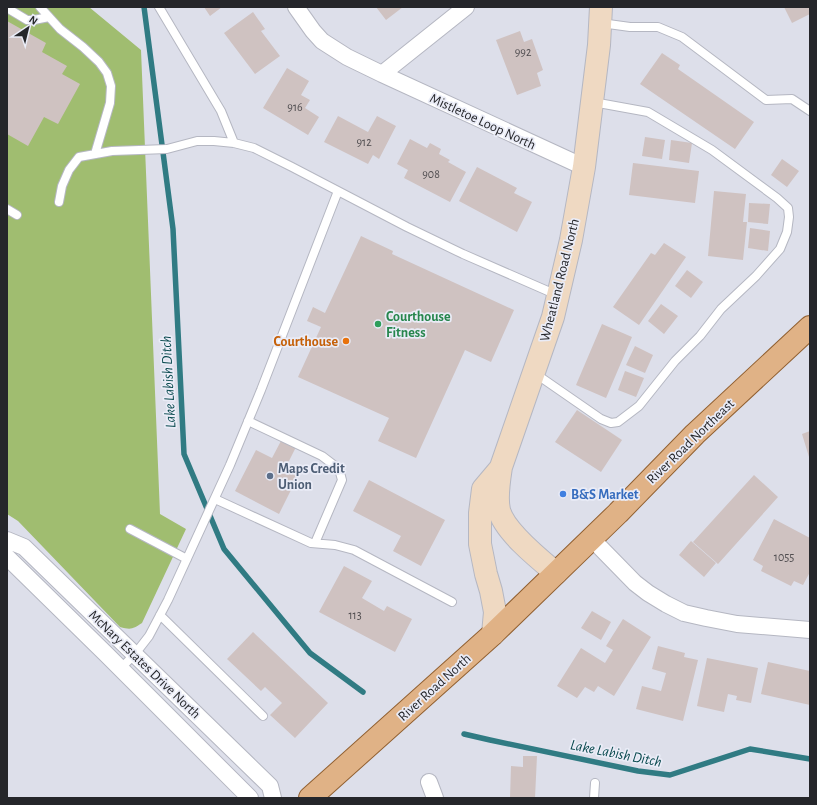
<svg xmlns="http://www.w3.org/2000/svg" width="817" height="805" font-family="'Alegreya Sans',sans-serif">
<rect width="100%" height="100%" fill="#dddfea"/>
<path fill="#a0bd70" d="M7 7H89L141 50 160 514 186 529 142 623C133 629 131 630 120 627L18 521 7 514Z"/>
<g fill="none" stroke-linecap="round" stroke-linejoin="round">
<path stroke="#307b83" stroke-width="5.5" d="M144 7 173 229 184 454 224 549 310 653 363 692
M464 734 490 740 638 771 670 775 750 749 810 759"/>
</g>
<path fill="#cfc2c1" d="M204 7H222L210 16Z
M376 7H403L386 20Z
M784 7H810V14L792 23Z
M253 12 265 29 261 31 280 56 255 74 224 33Z
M7 21 46 43 42 52 67 66 62 74 80 84 58 124 44 117 28 146 7 134Z
M520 31 524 42 532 39 543 70 537 73 541 86 517 95 496 40Z
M662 53 680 65 678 69 754 122 735 149 640 84Z
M287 68 309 81 301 95 310 100 305 108 319 117 308 135 263 108Z
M338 116 368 132 377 116 396 126 379 159 373 155 368 164 324 142Z
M645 137 665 140 662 159 642 156Z
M410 139 427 148 430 143 441 149 439 154 450 160 448 162 466 172 450 202 404 178 408 170 397 164Z
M671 140 692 143 689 163 669 160Z
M782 159 799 171 787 187 771 175Z
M633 163 699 171 695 203 629 195Z
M477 167 517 188 514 193 532 202 517 232 459 201Z
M714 191 746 194 743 222H747L743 260 708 256Z
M749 203 770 204 768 224 748 222Z
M750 228 770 231 768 251 748 248Z
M361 236 393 251 392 254 514 310 491 362 465 350 416 458 378 441 389 418 298 377 321 327 307 321 313 307 325 313Z
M664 243 686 257 639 325 613 307 651 253 655 255Z
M687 270 703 282 691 298 675 286Z
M661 304 678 316 664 334 648 321Z
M602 324 632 337 606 398 576 385Z
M635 346 653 355 645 373 626 365Z
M625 371 644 378 636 397 618 390Z
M577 410 622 440 601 472 555 442Z
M810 431V457H809L802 434Z
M282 439 296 447 287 465 300 472 279 514 235 491 256 450 272 458Z
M754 475 778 497 718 564 693 542Z
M369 480 445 520 421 566 393 551 401 536 353 511Z
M774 519 810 538V572L803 585 794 581 791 586 761 571 763 566 753 560Z
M691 541 716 563 704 577 679 555Z
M344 566 372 581 362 598 384 611 387 606 412 619 395 652 319 612Z
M592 611 611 622 601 640 581 628Z
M623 619 651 637 614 696 598 686 594 692 585 687 577 698 557 686 581 648 605 663 613 650 606 646Z
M253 632 328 703 295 738 270 715 282 703 265 687 261 691 227 659Z
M658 646 685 653 684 657 698 660 683 721 636 709 642 686 661 691 666 673 652 669Z
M707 658 758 668 751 703 736 700 737 696 728 694 724 712 697 706Z
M768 662 810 671V705L761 694Z
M523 756H537L535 798H510L511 766 523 767Z"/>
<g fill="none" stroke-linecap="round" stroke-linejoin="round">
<g stroke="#b5b7c2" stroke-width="10">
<path id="service" d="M40 7 60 29 83 47 99 62 107 73 111 86 110 103 95 154
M159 7 221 111 234 143
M7 8 27 20H34L49 17
M601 23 630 27H658L682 37 766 100 792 99 810 111
M59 202 62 186 69 170 79 157 112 151 167 149 197 141H214L234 143 254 148 292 167 407 227 463 254 557 295
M7 209 17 215
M536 374 601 419 611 423 618 422 639 406 675 361 700 336 721 309 756 276 780 249 787 232 789 217 788 208 777 198 712 150 648 112 593 102
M248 421 322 456 339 469 342 480 315 543
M215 499 311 543 335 545 354 550 452 602
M130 529 187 559
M160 615 263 716
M120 669 135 654 149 636 168 600 230 465 261 390 338 191
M594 798 595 783"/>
</g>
<g stroke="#b5b7c2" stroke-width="18">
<path id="minor" d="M296 7 313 31 322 41 347 57 382 74 466 7
M382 74 584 167
M591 538 635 583 648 593 666 604 684 613 706 618 737 624 810 630
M7 540 24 547 270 786 273 798
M7 557 106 654 250 798
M429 782 435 798"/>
</g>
<g stroke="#b5b7c2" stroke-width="24">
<path id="secondary" d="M556 573C539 559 504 531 499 510 496 497 499 480 501 467L553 317 571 240 584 167 599 45 601 7
M493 634 495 612 491 591 486 574 480 544V513L483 489 499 470"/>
</g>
<g stroke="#916031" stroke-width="24">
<path id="primary" d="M310 798 493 634 618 513 695 434 810 327"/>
</g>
<use href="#service" stroke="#fff" stroke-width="8"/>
<use href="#minor" stroke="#fff" stroke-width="16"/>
<use href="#secondary" stroke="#efd9c2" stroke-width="22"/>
<use href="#primary" stroke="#e0b286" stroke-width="22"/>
</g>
<circle fill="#2e9e5b" stroke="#eaecf7" stroke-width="1.5" cx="378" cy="324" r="4"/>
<circle fill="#e8710a" stroke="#eaecf7" stroke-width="1.5" cx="346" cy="341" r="4"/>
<circle fill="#5c6f8a" stroke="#eaecf7" stroke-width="1.5" cx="270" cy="476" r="4"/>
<circle fill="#3f7fe0" stroke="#eaecf7" stroke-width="1.5" cx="563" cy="494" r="4"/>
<g text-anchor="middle" stroke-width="3.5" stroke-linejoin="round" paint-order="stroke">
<g font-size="12" fill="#504d50">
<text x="523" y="56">992</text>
<text x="295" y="111">916</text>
<text x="364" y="146">912</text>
<text x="431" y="178">908</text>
<text x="784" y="561">1055</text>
<text x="355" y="619">113</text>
</g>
<g font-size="14" fill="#25262a" stroke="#eaecf7">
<text transform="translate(483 121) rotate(25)" y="5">Mistletoe Loop North</text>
<text transform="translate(559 280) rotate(-76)" y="5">Wheatland Road North</text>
<text transform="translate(690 441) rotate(-44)" y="5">River Road Northeast</text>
<text transform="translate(145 664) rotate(44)" y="5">McNary Estates Drive North</text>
<text transform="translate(434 687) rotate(-42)" y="5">River Road North</text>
</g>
<g font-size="14" font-weight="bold" fill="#27864d" stroke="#eaecf7" text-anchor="start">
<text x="386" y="321">Courthouse<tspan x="386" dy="16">Fitness</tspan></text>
</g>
<g font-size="14" font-weight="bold" fill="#c56008" stroke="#eaecf7" text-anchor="end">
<text x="338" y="346">Courthouse</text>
</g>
<g font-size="14" font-weight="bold" fill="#4e5e75" stroke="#eaecf7" text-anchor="start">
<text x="278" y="473">Maps Credit<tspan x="278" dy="16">Union</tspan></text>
</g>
<g font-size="14" font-weight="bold" fill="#366cbe" stroke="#eaecf7" text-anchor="start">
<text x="571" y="499">B&amp;S Market</text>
</g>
<g font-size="15" font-style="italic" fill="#06474c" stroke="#eaecf7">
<text transform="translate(168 382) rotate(-93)" y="5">Lake Labish Ditch</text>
<text transform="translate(616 753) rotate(11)" y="5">Lake Labish Ditch</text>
</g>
</g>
<rect width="817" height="805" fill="none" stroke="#25262a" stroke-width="16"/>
<g transform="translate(28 28) rotate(35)" stroke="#eaecf7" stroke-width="3" paint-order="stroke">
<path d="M0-3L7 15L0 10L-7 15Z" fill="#25262a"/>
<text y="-6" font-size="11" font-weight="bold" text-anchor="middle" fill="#25262a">N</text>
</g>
</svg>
